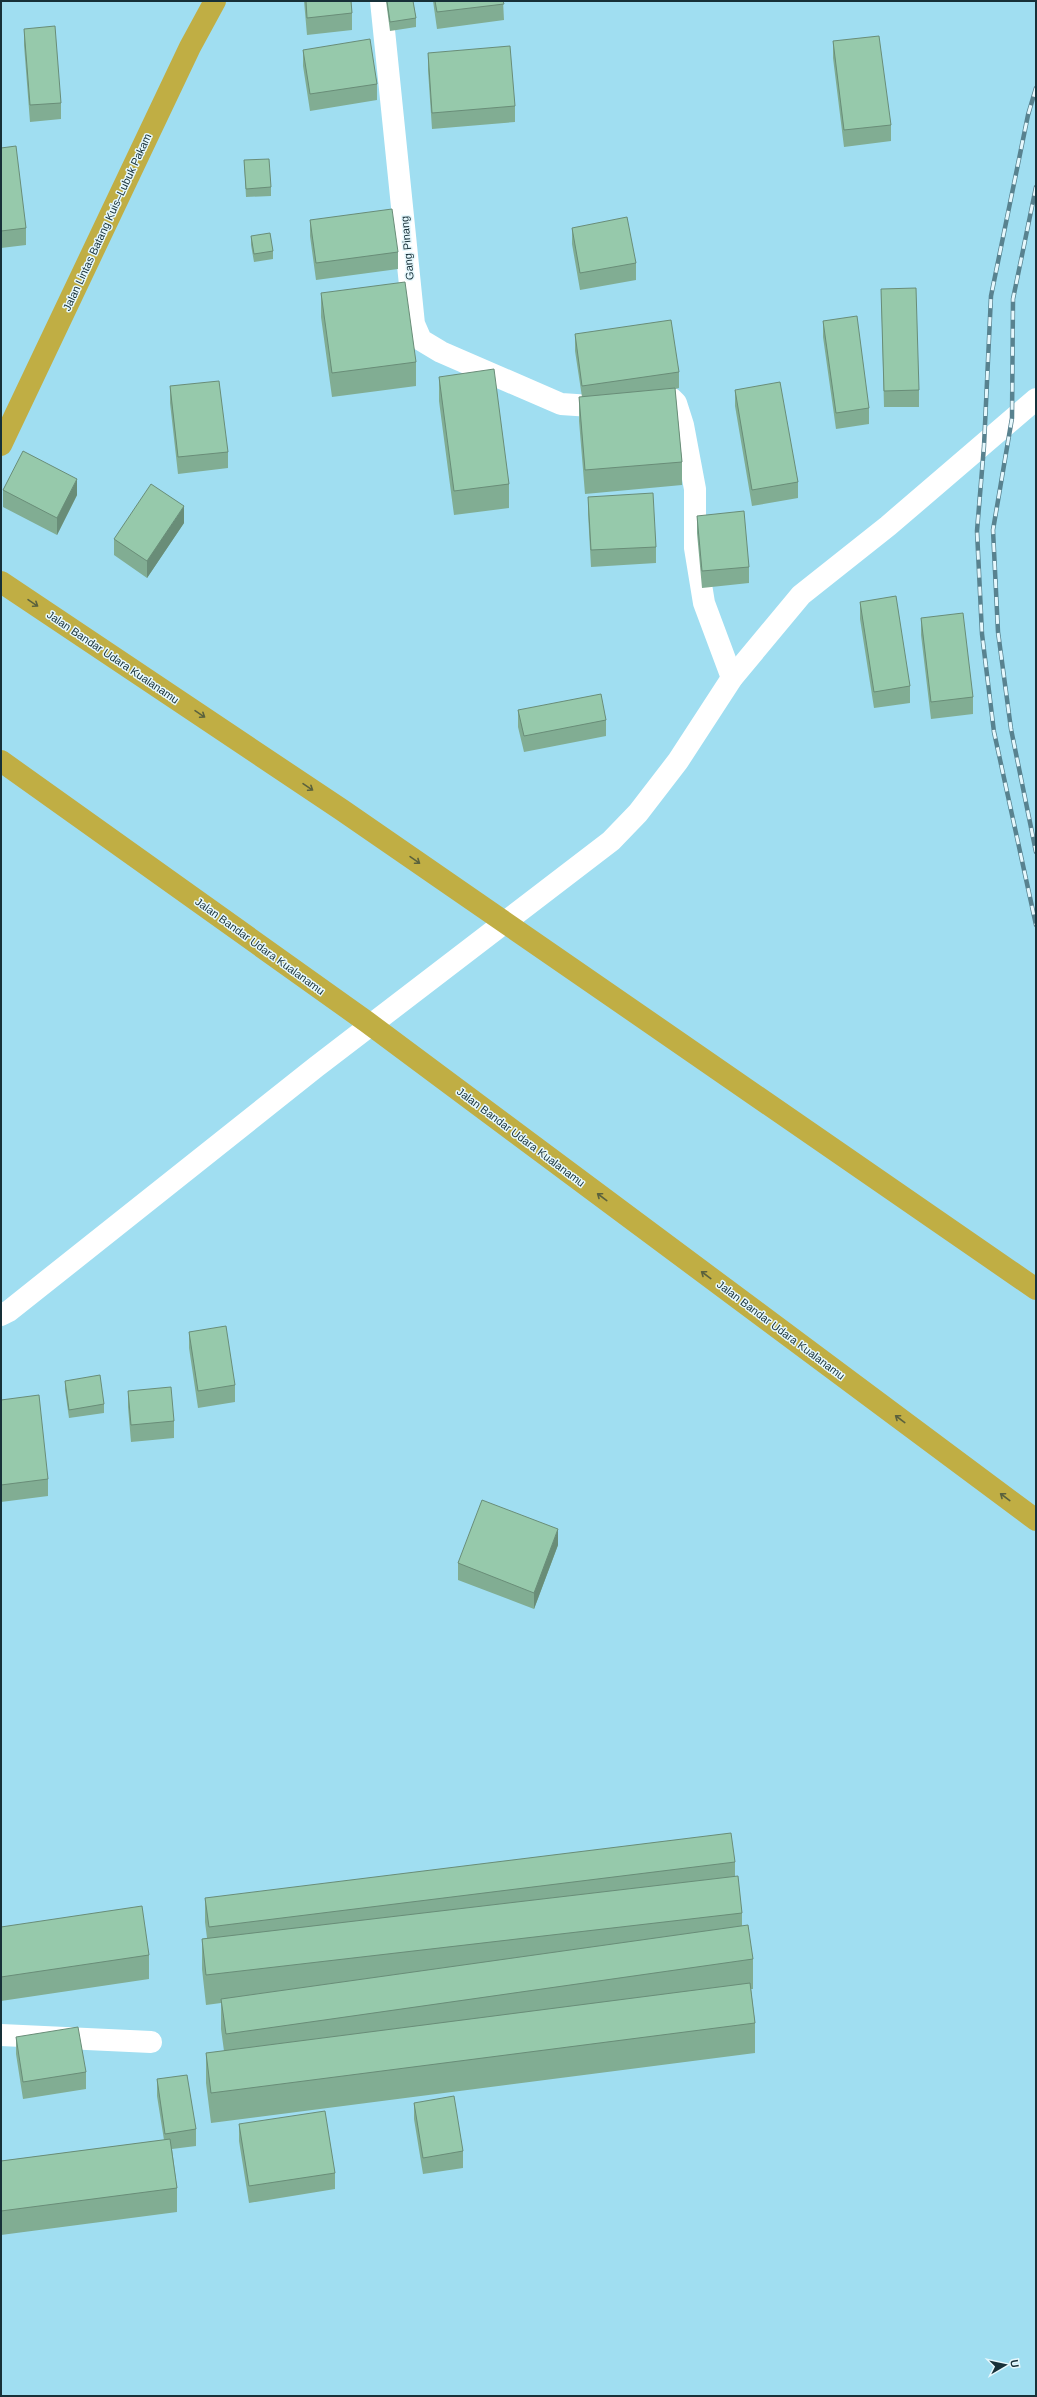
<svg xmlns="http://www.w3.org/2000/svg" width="1037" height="2397" viewBox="0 0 1037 2397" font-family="Helvetica,sans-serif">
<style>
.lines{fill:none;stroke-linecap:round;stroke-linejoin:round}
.minor{stroke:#fff;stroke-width:22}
.secondary{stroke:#fff;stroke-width:22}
.trunk{stroke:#c0ae44;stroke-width:22}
.rail-casing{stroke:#58828f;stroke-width:4.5}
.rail{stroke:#e6f8fd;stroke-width:3;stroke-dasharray:9;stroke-linecap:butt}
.wall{fill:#81ad93}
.shaded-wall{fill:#698d78}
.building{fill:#96c9ab;stroke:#698d78}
.oneway{stroke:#5b623d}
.labels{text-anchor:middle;stroke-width:3;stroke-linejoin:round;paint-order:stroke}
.street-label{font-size:11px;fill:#173038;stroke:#e6f8fd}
</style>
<rect width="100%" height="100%" fill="#a0def1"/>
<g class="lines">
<path class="minor" d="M381,1L414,324L421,340L441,352L561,404L591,406L607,404
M650,399H672L676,403L683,425L695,489V548L704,603L732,678
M1,2035L151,2042"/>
<path class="secondary" d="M1,1315L9,1311L316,1067L611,841L638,813L678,761L732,678L801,595L888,526L1036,399"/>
<path class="trunk" d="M1,445L190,47L215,1
M1,582L342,810L1036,1289
M1,761L367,1022L1036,1520"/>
<defs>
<path id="rail" d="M1036,88L1028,115L991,296L984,446L977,531L982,634L994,732L1036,925
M1036,187L1013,299L1012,418L993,530L998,632L1011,729L1036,852"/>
</defs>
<use href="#rail" class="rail-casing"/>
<use href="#rail" class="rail"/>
</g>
<path class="wall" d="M304,1H351L352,13V30L307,35Z
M386,1H413L416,18V27L390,31Z
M433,1H503L504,20L437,29Z
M24,29L61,103V119L30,122L24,45Z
M833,41L891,125V141L844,147L833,58Z
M303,50L377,84V100L310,111L303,66Z
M428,53L515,106V122L432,129L428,70Z
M1,148L26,228V245L1,248Z
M244,160L271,187V196L246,197Z
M310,220L398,252V269L316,280L310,236Z
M572,228L636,263V280L580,290L572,244Z
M251,236L273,251V259L254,262L251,245Z
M881,289L919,390V407H884Z
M321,293L416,362V386L332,397L321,317Z
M823,321L869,408V424L836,429L823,337Z
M575,334L679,372V388L675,389L682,462V485L585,494L579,421V397H582L575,351Z
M439,377L509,484V508L454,515L439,401Z
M170,386L228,452V468L178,474L170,403Z
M735,390L798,482V498L752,506L735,406Z
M3,490L77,495L57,535L3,507Z
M588,497L656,547V563L591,567L588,513Z
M697,516L749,567V583L702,588L697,533Z
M184,523L147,578L114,555V539Z
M860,602L910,686V703L874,708L860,619Z
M921,618L973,697V714L931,719L921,635Z
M518,710L606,720V736L524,752L518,727Z
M189,1332L235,1385V1402L198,1408L189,1348Z
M65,1381L104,1404V1413L69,1418L65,1390Z
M128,1391L174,1421V1438L131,1442L128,1407Z
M1,1400L48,1479V1496L1,1502Z
M558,1545L534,1609L458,1580V1563Z
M735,1862V1877L742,1913V1925L753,1959V1989H751L755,2023V2053L211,2123L206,2083V2053L224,2051L221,2029V2003L206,2005L202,1969V1939L207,1938L205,1922V1898Z
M1,1927L149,1955V1979L1,2001Z
M16,2037L86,2072V2089L23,2099L16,2054Z
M157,2079L196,2129V2146L172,2149L177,2188V2212L1,2235V2161L164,2140L157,2096Z
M414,2103L463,2151V2168L423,2174L414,2119Z
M239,2124L335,2173V2189L249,2203L239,2141Z"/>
<path class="shaded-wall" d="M77,479V495L57,535V518Z
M184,506V523L147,578V561Z
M558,1529V1545L534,1609V1593Z"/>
<path class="building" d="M306,1H351L352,13L307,18Z
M387,1H413L416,18L390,22Z
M435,1H503L504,4L437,12Z
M55,26L61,103L30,105L24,29Z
M879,36L891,125L844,130L833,41Z
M370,39L377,84L310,94L303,50Z
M510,46L515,106L432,113L428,53Z
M16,146L26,228L1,231V148Z
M269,159L271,187L246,189L244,160Z
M392,209L398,252L316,263L310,220Z
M627,217L636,263L580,273L572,228Z
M270,233L273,251L254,254L251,236Z
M405,282L416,362L332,373L321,293Z
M916,288L919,390L884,391L881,289Z
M857,316L869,408L836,413L823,321Z
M671,320L679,372L582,386L575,334Z
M494,369L509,484L454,491L439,377Z
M219,381L228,452L178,457L170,386Z
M780,382L798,482L752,490L735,390Z
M675,388L682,462L585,470L579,397Z
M23,451L77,479L57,518L3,490Z
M151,484L184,506L147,561L114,539Z
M653,493L656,547L591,550L588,497Z
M744,511L749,567L702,571L697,516Z
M896,596L910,686L874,692L860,602Z
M963,613L973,697L931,702L921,618Z
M601,694L606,720L524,736L518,710Z
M226,1326L235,1385L198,1391L189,1332Z
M100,1375L104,1404L69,1410L65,1381Z
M171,1387L174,1421L131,1425L128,1391Z
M39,1395L48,1479L1,1485V1400Z
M482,1500L558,1529L534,1593L458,1563Z
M731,1833L735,1862L209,1927L205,1898Z
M738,1876L742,1913L206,1975L202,1939Z
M142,1906L149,1955L1,1977V1927Z
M748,1925L753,1959L226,2034L221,1999Z
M750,1983L755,2023L211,2093L206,2053Z
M78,2027L86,2072L23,2082L16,2037Z
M187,2075L196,2129L165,2134L157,2079Z
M454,2096L463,2151L423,2158L414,2103Z
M325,2111L335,2173L249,2186L239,2124Z
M170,2139L177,2188L1,2211V2161Z"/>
<defs><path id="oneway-shaft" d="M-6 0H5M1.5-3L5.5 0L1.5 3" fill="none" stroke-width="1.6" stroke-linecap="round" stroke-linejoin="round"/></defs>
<g class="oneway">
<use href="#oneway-shaft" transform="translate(33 603) rotate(34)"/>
<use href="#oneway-shaft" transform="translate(200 714) rotate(34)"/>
<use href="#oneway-shaft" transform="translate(308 787) rotate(34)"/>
<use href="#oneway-shaft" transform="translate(415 860) rotate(35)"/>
<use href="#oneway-shaft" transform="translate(602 1197) rotate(-143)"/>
<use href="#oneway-shaft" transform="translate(706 1275) rotate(-143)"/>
<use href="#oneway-shaft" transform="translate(900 1419) rotate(-143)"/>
<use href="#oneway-shaft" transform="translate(1005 1497) rotate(-143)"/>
</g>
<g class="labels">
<g class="street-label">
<text transform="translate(107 222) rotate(-65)" y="4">Jalan Lintas Batang Kuis–Lubuk Pakam</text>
<text transform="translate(407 248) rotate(-95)" y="4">Gang Pinang</text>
<text transform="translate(113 657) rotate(34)" y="4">Jalan Bandar Udara Kualanamu</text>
<text transform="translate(260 946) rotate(36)" y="4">Jalan Bandar Udara Kualanamu</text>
<text transform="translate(521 1137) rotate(37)" y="4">Jalan Bandar Udara Kualanamu</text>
<text transform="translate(781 1330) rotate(37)" y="4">Jalan Bandar Udara Kualanamu</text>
</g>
</g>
<rect width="1037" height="2397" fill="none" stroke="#173038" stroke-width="4"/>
<g transform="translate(1005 2365) rotate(81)" stroke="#e6f8fd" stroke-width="3" paint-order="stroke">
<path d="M0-3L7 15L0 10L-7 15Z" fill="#173038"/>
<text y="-6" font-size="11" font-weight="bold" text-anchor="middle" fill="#173038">U</text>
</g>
</svg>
